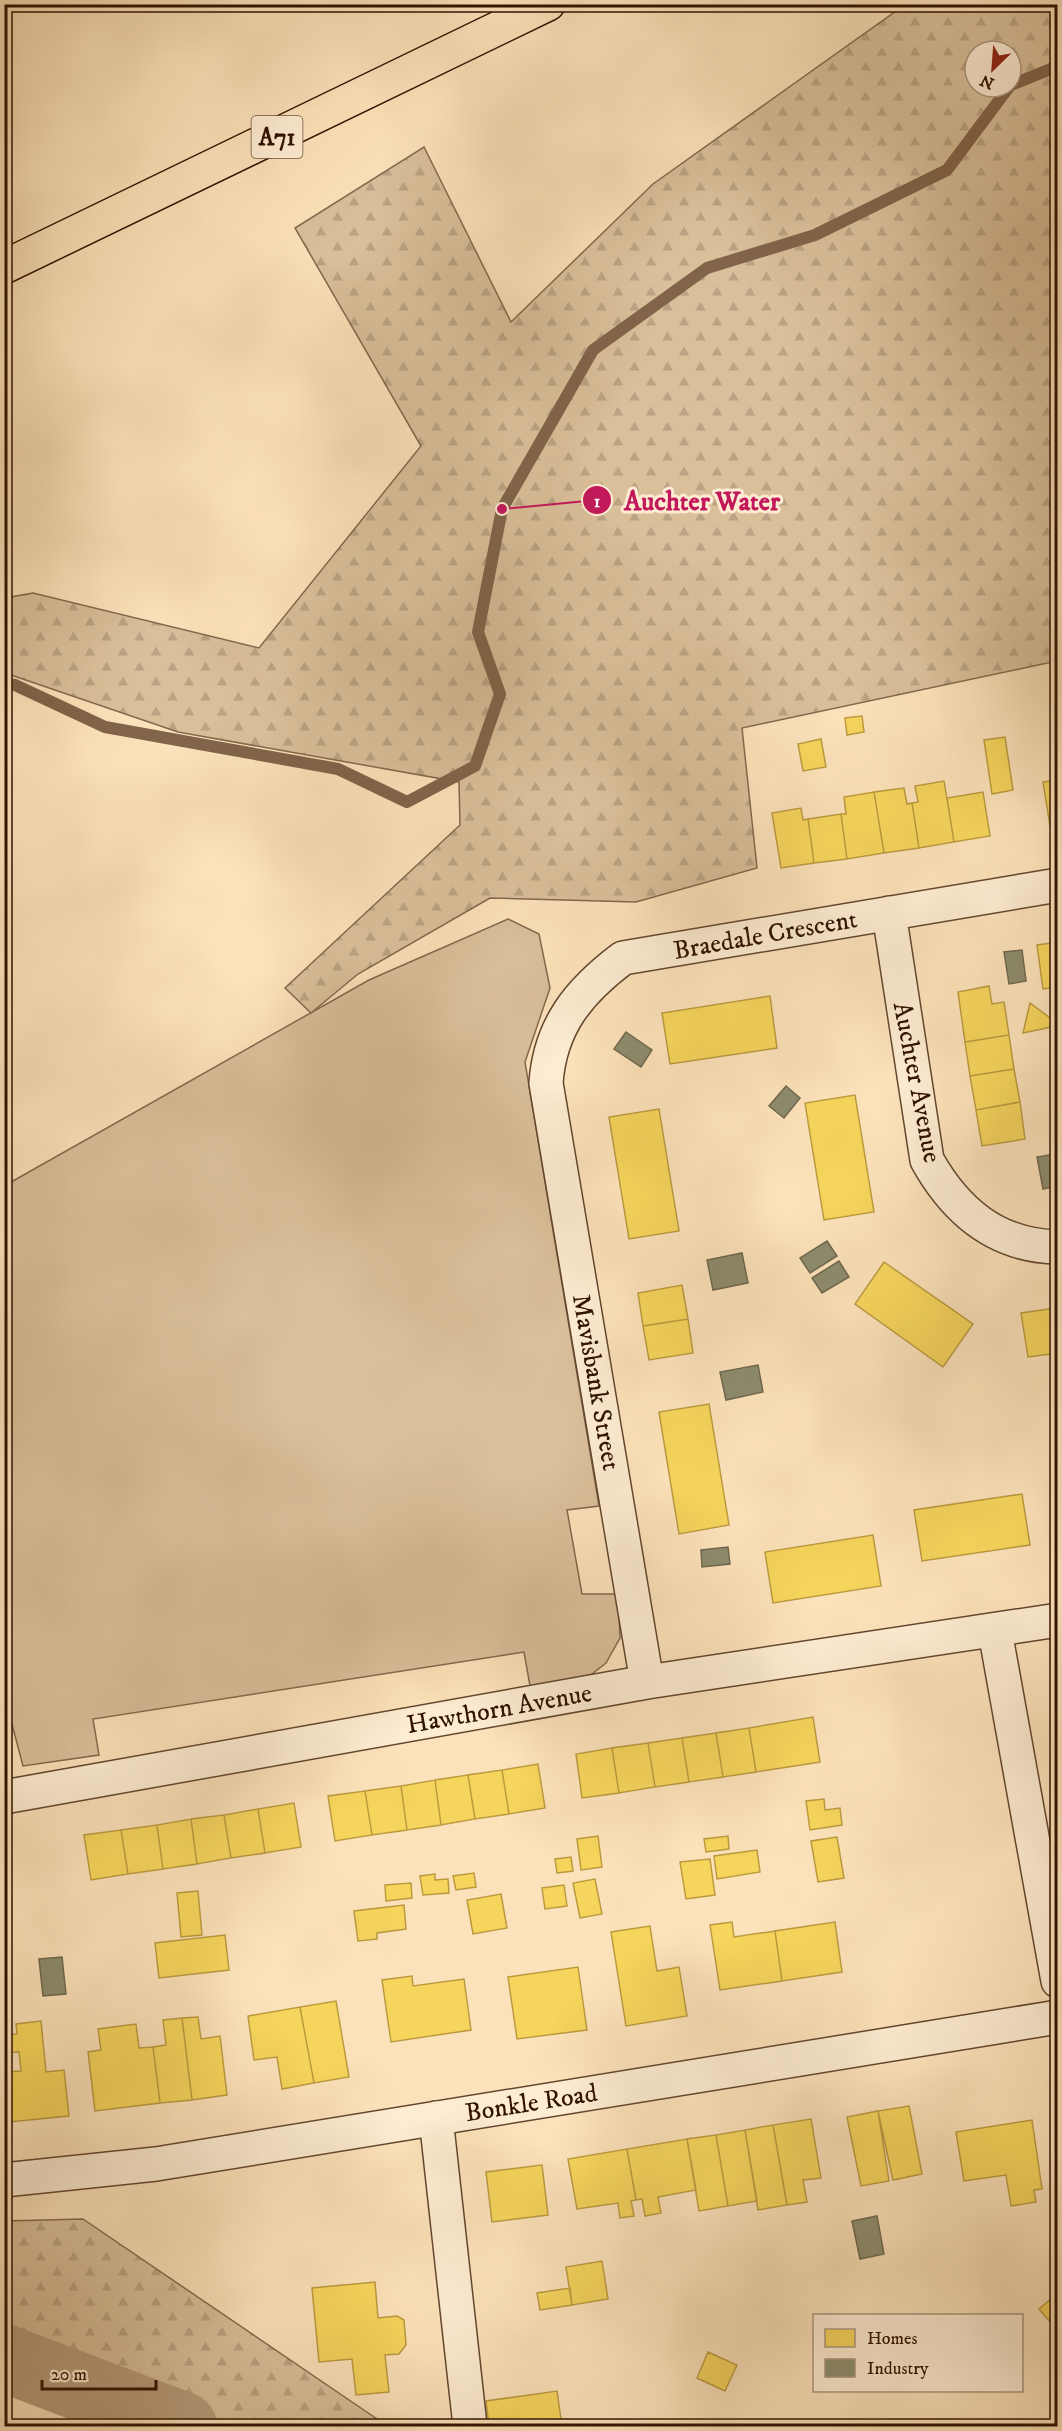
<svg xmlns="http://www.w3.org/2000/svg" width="1062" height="2431" viewBox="0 0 1062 2431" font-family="'IM FELL DW Pica',serif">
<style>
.green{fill:#d9bf9a;stroke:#84684d;stroke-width:1.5}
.forest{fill:url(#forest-firs);stroke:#84684d;stroke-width:1.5;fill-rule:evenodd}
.homes{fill:#f6d55c;stroke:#bb9a40;stroke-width:1.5}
.industry{fill:#8c8c6e;stroke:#70674d;stroke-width:1.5}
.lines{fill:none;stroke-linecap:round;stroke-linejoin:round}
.stream{stroke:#81644a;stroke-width:12}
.river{stroke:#b79b7b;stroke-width:68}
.minor-casing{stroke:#63462e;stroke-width:36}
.major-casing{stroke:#301200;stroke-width:36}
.minor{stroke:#fdecd2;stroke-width:33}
.major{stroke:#fce2ba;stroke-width:33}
.labels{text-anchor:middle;stroke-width:6;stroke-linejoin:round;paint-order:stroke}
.shield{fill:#fdecd2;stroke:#6e533f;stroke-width:1.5}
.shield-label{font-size:24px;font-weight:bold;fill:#301200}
.street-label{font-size:26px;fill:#301200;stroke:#fdecd2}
.leader{fill:none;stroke:#c2185b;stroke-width:2}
.callout-dot{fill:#c2185b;stroke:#fdecd2;stroke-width:2}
.mark-label{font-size:18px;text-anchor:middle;font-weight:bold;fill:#fff}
.callout-label{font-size:27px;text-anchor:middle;font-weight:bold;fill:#c2185b;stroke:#fdecd2;stroke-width:6;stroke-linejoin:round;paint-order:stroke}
</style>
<defs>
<pattern id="forest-firs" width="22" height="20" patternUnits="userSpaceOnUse" patternTransform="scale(1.5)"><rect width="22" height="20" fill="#d9bf9a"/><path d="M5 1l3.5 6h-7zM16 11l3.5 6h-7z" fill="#bba383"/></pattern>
</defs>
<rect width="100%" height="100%" fill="#fce2ba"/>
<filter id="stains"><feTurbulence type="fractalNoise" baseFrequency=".00333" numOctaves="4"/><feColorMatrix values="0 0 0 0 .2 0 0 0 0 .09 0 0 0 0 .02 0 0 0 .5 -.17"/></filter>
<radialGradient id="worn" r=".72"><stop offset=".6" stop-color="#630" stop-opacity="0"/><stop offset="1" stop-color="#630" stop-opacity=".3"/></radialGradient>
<path class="green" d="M508,919L539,934L550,988L525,1062L599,1506L567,1510L582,1594H618L620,1638L606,1663L588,1677L530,1686L524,1652L93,1719L99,1755L23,1766L4,1694V1186L369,980Z"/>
<path class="forest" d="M906,4L1057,5V661L742,728L757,868L636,902L490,898L358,974L311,1013L285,988L460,825L459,782L178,732L5,673V598L33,593L259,648L421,446L295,228L424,147L511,322L653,184ZM975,51H1011V87H975Z
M83,2219L380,2421L385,2426H201L187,2412L5,2342V2221Z"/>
<path class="homes" d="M862,716L864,732L847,735L845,718Z
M1005,737L1013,790L992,794L984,740Z
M821,739L826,767L803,771L798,744Z
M1058,780V825L1050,826L1043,782Z
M944,781L954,842L919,848L912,803L918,802L915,786Z
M904,788L907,804L912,803L919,848L884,853L874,792Z
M874,792L884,853L847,859L841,814H846L844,797Z
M983,792L990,836L954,842L947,798Z
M801,808L803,820L808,819L814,863L781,868L772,813Z
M841,814L847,859L814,863L808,819Z
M1058,942V987L1043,989L1037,945Z
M989,986L992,1004L1004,1002L1009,1035L965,1042L958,992Z
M770,996L777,1048L670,1064L662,1013Z
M1030,1003L1053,1020L1051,1027L1023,1033Z
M1009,1035L1014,1069L970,1076L965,1042Z
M1014,1069L1020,1102L976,1110L970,1076Z
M855,1095L874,1212L824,1220L805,1103Z
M1020,1102L1025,1139L982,1146L976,1110Z
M659,1109L679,1231L629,1239L609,1117Z
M884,1262L973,1324L943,1367L855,1304Z
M682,1285L688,1319L643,1326L638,1293Z
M1056,1308L1058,1353L1028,1357L1021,1313Z
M688,1319L693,1353L649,1360L643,1326Z
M709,1404L729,1525L679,1534L659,1412Z
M1058,1434V1455H1055L1051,1435Z
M1022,1494L1030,1545L922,1561L914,1510Z
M873,1535L881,1586L773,1603L765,1552Z
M813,1717L820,1762L756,1772L749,1728Z
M749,1728L756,1772L723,1777L716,1733Z
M716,1733L723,1777L689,1782L682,1738Z
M682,1738L689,1782L655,1787L648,1743Z
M648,1743L655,1787L619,1793L612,1748Z
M612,1748L619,1793L582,1798L576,1754Z
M538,1764L545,1808L509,1814L502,1770Z
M502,1770L509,1814L475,1819L468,1775Z
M468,1775L475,1819L441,1825L435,1780Z
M435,1780L441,1825L407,1830L401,1786Z
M401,1786L407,1830L372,1835L365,1791Z
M365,1791L372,1835L335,1841L328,1796Z
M824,1799L825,1810L840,1808L842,1825L810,1830L806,1801Z
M294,1803L301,1847L265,1853L258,1809Z
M258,1809L265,1853L231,1858L224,1815Z
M224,1815L231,1858L197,1864L191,1819Z
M191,1819L197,1864L163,1869L157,1825Z
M157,1825L163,1869L128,1874L121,1830Z
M121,1830L128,1874L91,1880L84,1835Z
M598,1836L602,1867L581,1870L577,1839Z
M728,1836L729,1849L706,1852L704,1839Z
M837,1837L844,1878L818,1882L811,1841Z
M757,1850L760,1872L717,1879L714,1856Z
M571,1857L573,1871L557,1873L555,1859Z
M710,1859L715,1895L686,1899L680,1862Z
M474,1873L476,1887L456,1890L453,1876Z
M435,1874V1880L448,1879L449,1893L423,1895L420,1876Z
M595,1879L602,1914L580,1918L573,1883Z
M411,1883L412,1898L386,1901L385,1885Z
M564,1885L567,1906L545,1909L542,1888Z
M198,1891L202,1935L181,1937L177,1893Z
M501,1894L507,1928L473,1934L467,1900Z
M404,1905L406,1929L377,1933V1939L358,1941L354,1911Z
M732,1922L734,1937L775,1931L782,1981L720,1990L710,1925Z
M835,1922L842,1972L782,1981L775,1931Z
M650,1926L657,1971L679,1967L687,2016L626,2026L611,1932Z
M225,1935L229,1970L159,1978L155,1943Z
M578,1967L587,2030L517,2039L508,1977Z
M412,1976L413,1986L464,1979L471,2030L391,2042L382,1980Z
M336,2001L349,2077L314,2083L300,2007Z
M300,2007L314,2083L282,2089L277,2057L254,2060L248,2016Z
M198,2017L201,2039L220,2036L227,2095L192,2100L182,2018Z
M182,2018L192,2100L160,2103L153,2047L166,2045L163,2020Z
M41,2021L46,2072L64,2070L69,2116L9,2122L4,2072L21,2071L19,2052L4,2053V2035L17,2034L16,2024Z
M136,2024L139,2048L153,2047L160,2103L95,2111L88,2052L101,2050L98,2029Z
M909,2106L922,2174L893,2180L878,2111Z
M878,2111L889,2181L861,2186L847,2117Z
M811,2119L821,2178L803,2180L807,2202L787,2205L773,2125Z
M1032,2120L1042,2189L1034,2190L1036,2202L1011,2206L1006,2175L964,2181L956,2132Z
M773,2125L787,2205L758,2210L745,2130Z
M745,2130L757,2201L728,2206L716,2135Z
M716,2135L728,2206L699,2211L687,2139Z
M687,2139L696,2190L658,2197L661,2213L645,2216L642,2199L636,2200L627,2149Z
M627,2149L636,2200L631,2201L634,2216L620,2218L618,2203L577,2209L568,2159Z
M542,2165L548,2215L492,2222L486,2172Z
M602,2261L608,2299L572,2305L566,2267Z
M375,2282L378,2318L397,2316L404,2320L406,2345L399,2354L385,2355L389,2392L356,2395L352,2359L319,2362L312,2288Z
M570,2288L572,2305L540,2310L537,2293Z
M1052,2298L1058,2304V2331L1039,2309Z
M708,2352L737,2365L725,2391L697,2378Z
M557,2391L562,2426H489L486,2401Z"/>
<path class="industry" d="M1022,950L1026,981L1009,984L1004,952Z
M626,1032L652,1050L641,1067L614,1049Z
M786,1086L800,1098L784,1118L769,1106Z
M1055,1154L1058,1186L1043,1189L1037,1157Z
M827,1241L837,1256L810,1273L800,1258Z
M742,1253L748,1283L713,1290L707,1260Z
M839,1261L849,1277L822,1293L812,1278Z
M758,1365L763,1392L726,1400L720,1372Z
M728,1547L730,1564L702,1567L701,1550Z
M62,1957L66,1994L43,1996L39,1959Z
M877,2216L884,2254L860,2259L852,2221Z"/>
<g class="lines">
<path class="stream" d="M1011,85L1058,66
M4,683L15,685L105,727L338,769L407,802L475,766L500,694L478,632L502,509L593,350L707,268L815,235L947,170L1009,87"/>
<path class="river" d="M4,2358L183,2426"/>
<defs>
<path id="minor" d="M889,913L927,1160C956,1212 997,1246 1058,1247
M995,1631L1058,1981
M647,1682L546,1083C550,1026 579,991 623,958L1058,885
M4,1797L647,1682L1058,1620
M436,2118L470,2426
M4,2180L156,2164L1058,2017"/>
<path id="major" d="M4,267L548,4"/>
</defs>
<use href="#minor" class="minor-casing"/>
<use href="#major" class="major-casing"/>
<use href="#minor" class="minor"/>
<use href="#major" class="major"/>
</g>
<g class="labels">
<rect class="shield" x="251.5" y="116" width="51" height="42" rx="4.5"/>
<g class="shield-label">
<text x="277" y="145">A71</text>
</g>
<g class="street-label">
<text transform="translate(765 934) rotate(-10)" y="9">Braedale Crescent</text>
<text transform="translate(918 1082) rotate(79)" y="9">Auchter Avenue</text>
<text transform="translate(597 1382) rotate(80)" y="9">Mavisbank Street</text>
<text transform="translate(499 1708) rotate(-10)" y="9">Hawthorn Avenue</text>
<text transform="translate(531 2102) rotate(-9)" y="9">Bonkle Road</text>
</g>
</g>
<path class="leader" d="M502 509L597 500"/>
<g class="callout-dot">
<circle cx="502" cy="509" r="6"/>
<circle cx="597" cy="500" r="15"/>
</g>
<g class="mark-label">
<text x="597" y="507">1</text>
</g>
<g class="callout-label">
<text x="702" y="510">Auchter Water</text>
</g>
<rect width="1062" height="2431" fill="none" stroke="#fce2ba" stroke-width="24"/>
<rect x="6" y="6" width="1050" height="2419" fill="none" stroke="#301200" stroke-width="3"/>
<rect x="12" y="12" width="1038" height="2407" fill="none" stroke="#301200" stroke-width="1.5"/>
<rect x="813" y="2314" width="210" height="78" fill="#fdecd2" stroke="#ab957e" stroke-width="1.5"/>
<rect x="825" y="2329" width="30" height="18" fill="#f6d55c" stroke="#ab957e" stroke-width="1.5"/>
<text x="867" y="2344" font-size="18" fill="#301200">Homes</text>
<rect x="825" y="2359" width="30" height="18" fill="#8c8c6e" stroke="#ab957e" stroke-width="1.5"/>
<text x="867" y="2374" font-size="18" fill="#301200">Industry</text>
<g transform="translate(993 69) rotate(205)"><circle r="28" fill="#fdecd2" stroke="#ab957e" stroke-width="1.5"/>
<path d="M0-4.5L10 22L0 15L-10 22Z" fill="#8f2418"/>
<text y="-9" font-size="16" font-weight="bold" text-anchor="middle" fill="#301200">N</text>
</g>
<path d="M42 2380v9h114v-9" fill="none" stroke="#301200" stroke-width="3"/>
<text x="51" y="2380" font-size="18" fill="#301200" stroke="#fdecd2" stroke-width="4.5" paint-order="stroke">20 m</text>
<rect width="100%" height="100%" filter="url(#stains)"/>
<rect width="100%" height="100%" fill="url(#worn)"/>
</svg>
